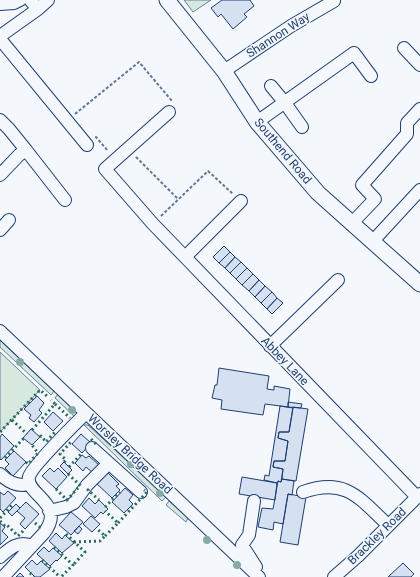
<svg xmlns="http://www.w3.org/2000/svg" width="420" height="577" viewBox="0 0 420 577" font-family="Roboto,sans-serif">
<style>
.green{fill:#d7e8df;stroke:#687fa3}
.building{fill:#d5e0f0;stroke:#1d3f73}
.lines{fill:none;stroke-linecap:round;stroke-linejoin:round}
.minor-casing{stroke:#1d3f73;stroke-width:14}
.major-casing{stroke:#1d3f73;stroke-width:17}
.path{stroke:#5e769c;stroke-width:2;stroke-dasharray:3 2;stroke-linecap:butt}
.minor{stroke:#f4f7fb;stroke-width:12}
.major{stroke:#f4f7fb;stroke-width:15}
.hedge{stroke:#2c6c60;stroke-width:3;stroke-dasharray:2 3;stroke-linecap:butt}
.tree{fill:#86aba6}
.labels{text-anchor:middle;stroke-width:3;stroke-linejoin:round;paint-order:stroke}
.street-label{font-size:12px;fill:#1d3f73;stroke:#f4f7fb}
</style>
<rect width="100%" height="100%" fill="#f4f7fb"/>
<path class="green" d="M184,0H211L193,12Z
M0,340L54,391L51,395L0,347Z
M0,352L40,390L0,432Z
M58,394L79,414L76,418L55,398Z
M84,425H88L166,497L162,501Z
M169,501L188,518L186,522L166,505Z"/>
<path class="building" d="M222,0H250L254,6L244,14L247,17L233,29L221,14L218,17L211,8Z
M224,246L230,252L219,263L213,257Z
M230,252L235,257L225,268L219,263Z
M235,257L241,262L230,273L225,268Z
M241,262L247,268L236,279L230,273Z
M247,268L253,274L242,285L236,279Z
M253,274L259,280L249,291L242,285Z
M259,280L265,286L255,297L249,291Z
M265,286L272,292L261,303L255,297Z
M272,292L277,298L267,309L261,303Z
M277,298L283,303L272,314L267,309Z
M219,368L269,376L267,389L274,390V386L290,389L288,407L265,404L263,415L221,409L222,400L212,398L215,385H217Z
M37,396L44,403L39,410L42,413L34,422L29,418L31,415L24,409Z
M288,402L302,404L301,408L288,407Z
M280,406L293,408L289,432H279L278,438L288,441L285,461H274L273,467L283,469L281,482L278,481L277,483L264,480L265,475L269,476Z
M293,407L308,409L296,481L282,479L283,469L273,467L274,461H285L288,441L278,438L279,432H289Z
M53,412L63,421L53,431L44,422Z
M31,429L40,437L32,445L23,438Z
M2,434L14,446L1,460L0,459V437Z
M81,434L91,443L82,453L72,444Z
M14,451L26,462L13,476L5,468L9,464L5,460Z
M82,455L86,458L89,456L100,466L93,473L86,467L83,471L75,463Z
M64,462L72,470L68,474L60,466Z
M50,468L54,472L58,468L67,477L56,489L42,476Z
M108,473L119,484L116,486L120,490L112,498L97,484Z
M242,477L277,483L275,500L239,494Z
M282,479L294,481L292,495L288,494L283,524L274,522L273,530L258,527L262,508L273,509L278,481L281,482Z
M125,488L133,495L129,500L133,504L124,513L112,502Z
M8,491L16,498L3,512L0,509V492L4,495Z
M288,494L306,497L298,545L280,542Z
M89,498L95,504L99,500L108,509L103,514L101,512L95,518L82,506Z
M26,502L39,514L25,529L20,524L25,518L17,511Z
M16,504L20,508L12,516L8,512Z
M71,512L83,522L71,535L59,525Z
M91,516L100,524L92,532L83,524Z
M0,523L5,527L2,531L8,537L0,545Z
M79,526L82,529L78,534L74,531Z
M56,533L62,539L65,535L74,543L62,553L49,541Z
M44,547L49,552L53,548L62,556L57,561L56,560L50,566L37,554Z
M32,560L37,565L41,561L50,569L40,577H35L25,567Z
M403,563L414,574L411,577H388Z
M20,573L24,577H16Z"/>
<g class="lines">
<defs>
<path id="minor" d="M30,0L38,9
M0,4L14,3L20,0
M0,36L38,9L48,0
M0,39L87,145
M404,48L420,65
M224,71L291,26L334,1
M271,86L285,103L302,127
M169,112L105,169L153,224L185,257L417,497
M0,120L9,129L26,150L19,155L0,175
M257,122L354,53L371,76
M26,150L65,200
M351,224L375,199L362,185L407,134V123L420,109
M0,230L9,220
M372,242L420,190
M185,257L241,201
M0,331L259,577
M270,346L338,280
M92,448L141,492
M0,474C8,482 18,487 29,484
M303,492C346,477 359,498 388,525
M254,501L249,535L242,545L256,567
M49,511L66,507L74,503L87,485L108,464
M0,557C10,548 19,540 32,546
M3,577L44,533C67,503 25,495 29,477C31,467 76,423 86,413
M334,577L358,556L420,494"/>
<path id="major" d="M167,0L224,71L257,122L318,193L420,284"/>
</defs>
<use href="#minor" class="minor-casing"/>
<use href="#major" class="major-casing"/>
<path class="path" d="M75,114L139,62L172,101
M96,138V137L108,151
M136,157L178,199
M161,216L208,171L233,194"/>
<use href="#minor" class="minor"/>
<use href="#major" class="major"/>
<path class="hedge" d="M55,404L70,418
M12,420L27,434
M32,430L55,404L51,400
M0,432L40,390L47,396
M40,437L41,436L46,442L55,432L53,431
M91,439L98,446
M5,458L24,438
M26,462L28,464L38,453L32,445
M64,462L66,460L60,454L71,442L72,444
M69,467L82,453
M68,474L81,486
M56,489L67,500L78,488
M89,489L88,490L99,500
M105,507L120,492
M0,518L13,504
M0,521L5,526L7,525L18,536L25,529
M35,523L40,527H43
M118,523L147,492L144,490
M66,534L85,552L73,565
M105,536L118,523L105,511
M74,542L100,541L105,536L96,528
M54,547L73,565L61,577
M42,560L60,577
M30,573L34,577"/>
</g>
<g class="tree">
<circle cx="20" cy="362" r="4"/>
<circle cx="72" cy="410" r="4"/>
<circle cx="131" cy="464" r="4"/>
<circle cx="160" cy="493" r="4"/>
<circle cx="207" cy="540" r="4"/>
<circle cx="237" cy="565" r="4"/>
</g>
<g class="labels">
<g class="street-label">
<text transform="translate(278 35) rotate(-33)" y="4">Shannon Way</text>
<text transform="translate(283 151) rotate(50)" y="4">Southend Road</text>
<text transform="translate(285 361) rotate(46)" y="4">Abbey Lane</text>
<text transform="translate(130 454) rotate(43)" y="4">Worsley Bridge Road</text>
<text transform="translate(377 536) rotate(-44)" y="4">Brackley Road</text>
</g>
</g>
</svg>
